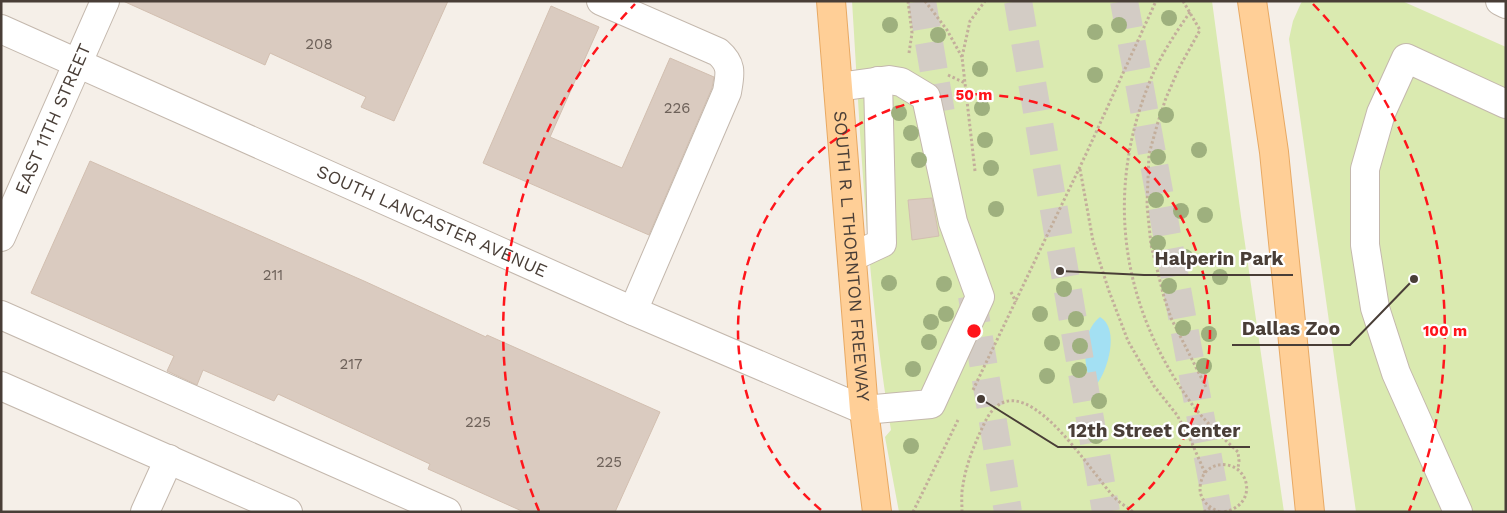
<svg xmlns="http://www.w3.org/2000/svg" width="1507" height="513" viewBox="0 0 1507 513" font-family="'Work Sans',sans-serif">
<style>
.green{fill:#daeab0}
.water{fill:#a3e0f3}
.building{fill:#dacbc0;stroke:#d2bfb0}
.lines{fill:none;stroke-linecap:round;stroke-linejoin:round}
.highway-tunnel{stroke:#d3ccc5;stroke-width:28;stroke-dasharray:28 14;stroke-linecap:butt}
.minor-casing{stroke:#c4b8ad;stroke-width:30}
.major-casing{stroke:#e8a963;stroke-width:30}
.path{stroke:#c3ae9b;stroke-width:3;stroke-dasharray:2.5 2.5;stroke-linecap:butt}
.minor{stroke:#fff;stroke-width:28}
.major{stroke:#ffcf97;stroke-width:28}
.tree{fill:#9eb07e}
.ring{fill:none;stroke:#ff151b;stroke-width:2.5;stroke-dasharray:9 6}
.labels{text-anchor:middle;stroke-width:4.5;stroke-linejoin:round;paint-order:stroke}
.number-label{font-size:15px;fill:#6d6159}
.street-label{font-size:18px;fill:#493e37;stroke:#fff}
.centre{fill:#ff151b;stroke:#fff;stroke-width:2.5}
.ring-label{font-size:15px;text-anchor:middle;font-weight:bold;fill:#ff151b;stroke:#fff;stroke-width:4.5;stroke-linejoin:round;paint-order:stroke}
.leader{fill:none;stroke:#493e37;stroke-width:2}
.callout-dot{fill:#493e37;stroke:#fff;stroke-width:2}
.callout-label{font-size:19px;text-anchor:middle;font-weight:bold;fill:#493e37;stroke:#fff;stroke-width:4.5;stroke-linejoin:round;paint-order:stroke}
</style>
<rect width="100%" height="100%" fill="#f5efe8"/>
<path class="green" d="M852,1H1212L1241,216L1284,512H899L885,437L891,430C867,288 861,144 852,1Z
M1303,1H1402L1506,47V512H1356L1289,39L1293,21L1301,3Z"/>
<path class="water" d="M1100,317C1120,328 1108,371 1096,385L1091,384C1083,363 1081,332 1100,317Z"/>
<path class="building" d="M123,1H448L394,121L361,107L366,97L270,53L265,65Z
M551,6L599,27L550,137L622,168L670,58L714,77L712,88L649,235L483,163Z
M90,161L364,281L486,337L487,335L660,412L615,512H524L428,469L430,464L278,394L274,401L203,370L197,385L167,371L174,356L31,293Z
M932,198L939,236L912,240L908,200Z"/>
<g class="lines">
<path class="highway-tunnel" d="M922,1L943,125
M1018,1L1106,512
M1124,1L1218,512
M972,296L1008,512"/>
<defs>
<g id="minor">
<path d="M601,1L718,52C733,65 730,74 727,92L633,311"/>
<path d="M1500,1L1506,4"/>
<path id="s1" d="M1,29L633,311L864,410L931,404L980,297L953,222L926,97L901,82L889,80L838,87"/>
<path id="s2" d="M1,237L105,1"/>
<path d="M852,257L882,243L878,81"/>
<path d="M1,315L447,512"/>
<path d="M1,386L288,512"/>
<path d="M145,512L169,459"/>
<path d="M1458,512L1396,373L1375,308L1365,245V169L1381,113L1406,58L1506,104"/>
</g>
<g id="major">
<path id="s3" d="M831,1L864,410L877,512"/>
<path d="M1252,1L1274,152L1310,512"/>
</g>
</defs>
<use href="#minor" class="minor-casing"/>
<use href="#major" class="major-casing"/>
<path class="path" d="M908,1L912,33L909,53
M925,1L947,30L962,57
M1183,1L1200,30L1179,68L1166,98L1158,122L1149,154L1147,205L1151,245L1164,297L1171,318L1207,389
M1190,12C1175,34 1160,56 1150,81C1105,191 1120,303 1189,400C1202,419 1221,436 1238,452L1239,461L1238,469
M948,75L965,83
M1080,169L1093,241L1109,291L1128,341L1154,386L1177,415L1191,441L1205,473
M975,171L962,57L970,21L985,1
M1011,292L1016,302
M973,390L1087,152L1156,1
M913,512L958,420
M962,512C962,503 961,494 963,485C966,464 975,443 984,424C1018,350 1091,474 1115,498C1120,503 1127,507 1133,512
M1204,512L1210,508
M1220,512C1204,506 1195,494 1203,476C1205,471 1212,466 1218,465C1250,460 1260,506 1223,512"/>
<use href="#minor" class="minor"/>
<use href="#major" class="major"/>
</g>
<g class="tree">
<circle cx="1169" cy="18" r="8"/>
<circle cx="890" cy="25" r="8"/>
<circle cx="1119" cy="25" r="8"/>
<circle cx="1095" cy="32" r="8"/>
<circle cx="938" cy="35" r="8"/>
<circle cx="980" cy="69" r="8"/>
<circle cx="1095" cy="75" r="8"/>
<circle cx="982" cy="108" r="8"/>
<circle cx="899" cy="113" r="8"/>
<circle cx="1166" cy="115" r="8"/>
<circle cx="911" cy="133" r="8"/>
<circle cx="985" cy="140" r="8"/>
<circle cx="1199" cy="150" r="8"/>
<circle cx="1158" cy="157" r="8"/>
<circle cx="919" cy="160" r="8"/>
<circle cx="991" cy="168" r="8"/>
<circle cx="1156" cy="200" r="8"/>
<circle cx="996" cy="209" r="8"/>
<circle cx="1181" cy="211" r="8"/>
<circle cx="1205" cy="215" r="8"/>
<circle cx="1158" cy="243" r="8"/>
<circle cx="1185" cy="257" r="8"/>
<circle cx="1220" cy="277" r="8"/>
<circle cx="889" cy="283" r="8"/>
<circle cx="944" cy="284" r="8"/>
<circle cx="1169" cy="286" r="8"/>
<circle cx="1064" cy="289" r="8"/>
<circle cx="946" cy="314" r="8"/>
<circle cx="1040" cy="314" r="8"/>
<circle cx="1076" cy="319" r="8"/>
<circle cx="931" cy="322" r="8"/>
<circle cx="1183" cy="328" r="8"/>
<circle cx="1209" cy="334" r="8"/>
<circle cx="929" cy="342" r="8"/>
<circle cx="1052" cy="343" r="8"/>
<circle cx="1080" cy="346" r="8"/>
<circle cx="1204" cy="366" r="8"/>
<circle cx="913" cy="369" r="8"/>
<circle cx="1079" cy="370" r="8"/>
<circle cx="1047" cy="376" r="8"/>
<circle cx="1099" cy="401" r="8"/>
<circle cx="1096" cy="436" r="8"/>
<circle cx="911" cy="446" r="8"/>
</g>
<g class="ring">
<path d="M821 510A236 236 0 1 1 1127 510"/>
<path d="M539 511A471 471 0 0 1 635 4M1313 4A471 471 0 0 1 1409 511"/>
</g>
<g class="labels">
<g class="number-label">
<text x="319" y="49">208</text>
<text x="677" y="113">226</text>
<text x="273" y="280">211</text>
<text x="351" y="369">217</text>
<text x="478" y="427">225</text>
<text x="609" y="467">225</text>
</g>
<g class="street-label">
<text dy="6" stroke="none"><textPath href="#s2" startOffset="129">EAST 11TH STREET</textPath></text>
<text dy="6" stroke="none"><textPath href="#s1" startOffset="472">SOUTH LANCASTER AVENUE</textPath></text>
<text dy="6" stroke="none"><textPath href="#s3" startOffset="256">SOUTH R L THORNTON FREEWAY</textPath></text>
</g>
</g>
<circle cx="974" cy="331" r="8" class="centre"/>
<g class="ring-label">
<text x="974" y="100">50 m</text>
<text x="1445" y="336">100 m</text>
</g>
<path class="leader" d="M1060 271L1144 275H1293M1414 279L1350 345H1232M981 399L1058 447H1250"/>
<g class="callout-dot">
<circle cx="1060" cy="271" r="5"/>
<circle cx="1414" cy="279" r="5"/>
<circle cx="981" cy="399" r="5"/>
</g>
<g class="callout-label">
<text x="1219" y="265">Halperin Park</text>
<text x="1291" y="335">Dallas Zoo</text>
<text x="1154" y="437">12th Street Center</text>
</g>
<rect width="1507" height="513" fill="none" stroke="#493e37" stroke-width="5"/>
</svg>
